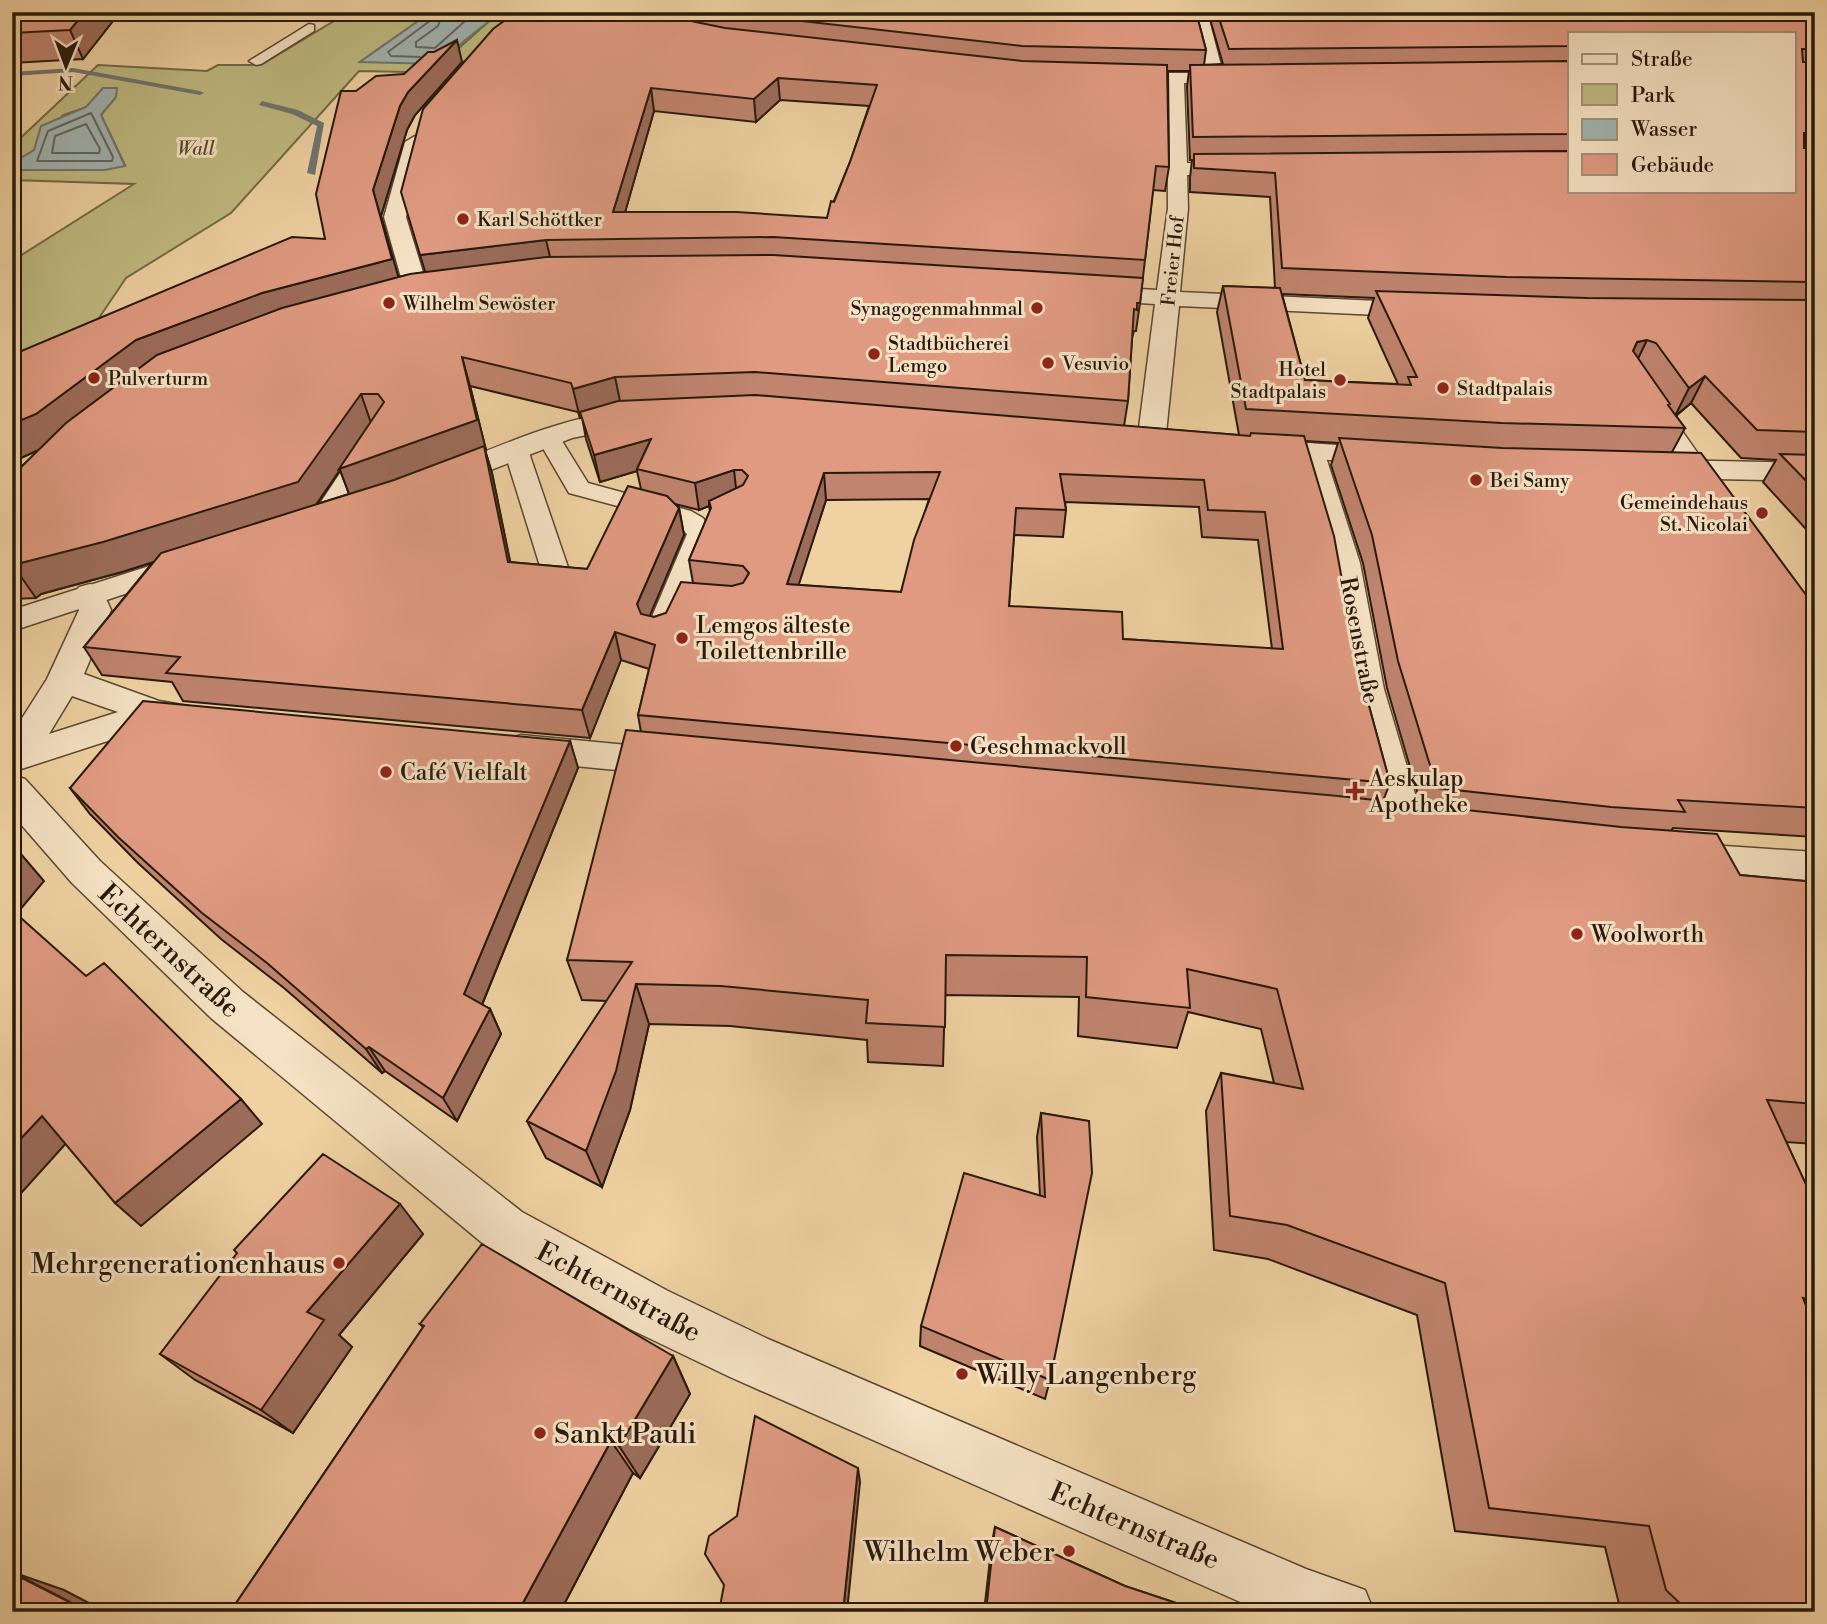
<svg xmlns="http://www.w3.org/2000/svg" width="1827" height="1624" viewBox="0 0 1827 1624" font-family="'Libre Bodoni',serif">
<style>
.green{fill:#bfba81;stroke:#746a46;stroke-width:2;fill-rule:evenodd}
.water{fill:#a0b4b2;stroke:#707670;stroke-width:2}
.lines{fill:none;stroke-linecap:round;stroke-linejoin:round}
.shore{stroke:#64665f;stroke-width:2}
.stream{fill:#707670;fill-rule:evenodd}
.service-casing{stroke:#5a4732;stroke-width:3}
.pedestrian-casing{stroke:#5a4732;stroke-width:3}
.minor-casing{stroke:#5a4732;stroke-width:3}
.service{fill:#f5e1c3;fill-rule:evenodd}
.pedestrian{fill:#f5e1c3;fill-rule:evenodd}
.minor{fill:#f5e1c3;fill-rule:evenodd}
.wall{fill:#c0846f;stroke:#28190c;stroke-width:2;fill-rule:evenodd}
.shaded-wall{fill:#9c6c5a;stroke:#28190c;stroke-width:2}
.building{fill:#df9a81;stroke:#28190c;stroke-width:2;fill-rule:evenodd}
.poi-dot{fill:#8f2418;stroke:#f5e1c3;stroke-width:2.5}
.labels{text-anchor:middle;stroke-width:6;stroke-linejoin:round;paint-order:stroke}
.far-park-label{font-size:19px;font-style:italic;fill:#55492f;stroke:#f5e1c3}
.far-poi-label{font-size:19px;fill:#28190c;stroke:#f5e1c3;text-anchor:start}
.far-street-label{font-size:19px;fill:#28190c;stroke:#f5e1c3}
.poi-label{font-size:23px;fill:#28190c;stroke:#f5e1c3;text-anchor:start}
.street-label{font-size:23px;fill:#28190c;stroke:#f5e1c3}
.near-street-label{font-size:28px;fill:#28190c;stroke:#f5e1c3}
.near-poi-label{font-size:28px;fill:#28190c;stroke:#f5e1c3;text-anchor:end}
</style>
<rect width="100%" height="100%" fill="#efd1a2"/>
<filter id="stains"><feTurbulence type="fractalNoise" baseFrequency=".00286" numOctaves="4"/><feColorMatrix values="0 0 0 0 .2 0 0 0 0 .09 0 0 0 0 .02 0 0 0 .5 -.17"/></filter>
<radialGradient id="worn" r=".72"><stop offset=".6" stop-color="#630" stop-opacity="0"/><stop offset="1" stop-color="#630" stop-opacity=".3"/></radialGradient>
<path class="green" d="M349,12H431L361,61L441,64L496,15L442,12H521L456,73L359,71L231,213L126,278L62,373L12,388V261L134,184L12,180V146L98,65L207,71L218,65H261ZM103,89L115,97L101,115L125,165L14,163L34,150L63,115L87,107Z"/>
<path class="water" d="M431,12L497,15L464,41L441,64L360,62Z
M103,88H117L116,97L101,115L125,166L105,170H21L14,162L34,150L41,126L86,107Z"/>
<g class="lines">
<path class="shore" d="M443,12L438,26L416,42V47L435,48L475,12
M420,57L391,56L388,52L431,20L434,12
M91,113L113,157L112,161H37L48,131Z
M86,124L100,149L99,153H52L55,136Z"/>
<path class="stream" d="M73,68L200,91L204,93L200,95L73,72L12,76V72Z
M262,101L298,110L324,123L315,175L307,173L317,126L292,114L259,105Z"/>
<defs>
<path id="service" d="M309,24L314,25V31L261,64L256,65L249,61Z
M1653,399L1661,401L1706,465L1709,470L1706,475L1697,477L1688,475L1641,406L1645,401Z
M549,431L557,433L588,483L691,511L703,518L713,534L669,640L659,642L649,640L645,633L687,534L673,521L569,493L537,438L541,433Z
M369,441L378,443L381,448L335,520L331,526L322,528L313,526L309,520L360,443Z
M516,443L525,445L528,450L572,579L568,585L558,587L548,585L544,579L504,450L507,445Z"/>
<path id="pedestrian" d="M1310,443L1320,445L1324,451L1360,563L1384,689L1426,831L1420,841L1406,846L1392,841L1386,831L1350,689L1328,563L1296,451L1300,445Z
M90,584L101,587L111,610L84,674L159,701L188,706L193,715L188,724L175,727L157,725L12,772V734L47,679L79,610L74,594L79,587ZM72,696L118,712L49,734Z
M521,735L670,749L683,753L689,762L683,771L670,775L521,761L508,757L503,748L508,739Z
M1681,843L1815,852V884L1681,873L1667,869L1661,858L1667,847Z"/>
<path id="minor" d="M1191,12H1207L1223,73H1242L1251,78L1242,83H1184L1187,163L1244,164L1251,166L1254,170L1251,174L1244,176L1187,175L1188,208L1180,292L1422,303L1430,305L1434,310L1430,315L1422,317L1179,306L1165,443L1161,449L1151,451L1141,449L1137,443L1155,304L1090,300L1082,298L1078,293L1082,288L1090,286L1157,290L1168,208L1167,83H1116L1107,78L1116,73H1206Z
M415,136L425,142L406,217L429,292L425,297H409L405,292L384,217L405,142Z
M635,409L645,411L649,417L645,423L572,438L450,486L440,489L430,486L426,480L430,474C497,447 563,416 635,409Z
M1257,440L1386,448L1396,450L1400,456L1396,462L1386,464L1247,454L1243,448L1247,442Z
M1663,460L1815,463V481L1663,478L1653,475L1649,469L1653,463Z
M190,553L201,555L206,562L201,569L12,631V610Z
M12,775L25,779L100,861L243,992L522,1212L668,1291L768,1339L1306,1569L1365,1590L1374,1612H1263L730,1377L630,1329L486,1246L211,1018L72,883L12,814Z"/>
</defs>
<use href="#service" class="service-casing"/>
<use href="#pedestrian" class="pedestrian-casing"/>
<use href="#minor" class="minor-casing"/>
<use href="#service" class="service"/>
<use href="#pedestrian" class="pedestrian"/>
<use href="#minor" class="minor"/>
</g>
<path class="wall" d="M12,12H120L83,59L12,63Z
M516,12H1196L1206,50L1204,65L1223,64L1208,12H1815V539L1763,482L1776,460L1741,458L1691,403L1676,416L1685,428L1672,452L1815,607V837L1673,828L1671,831L1740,875L1815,882V1144L1786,1142L1815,1204V1612H1624L1620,1608L1605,1547L1455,1531L1417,1315L1268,1259L1214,1250L1206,1111L1221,1073L1274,1083L1261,1029L1188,1012L1177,1048L1078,1036L1079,997L945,995L943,1066L868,1062L867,1040L730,1026L649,1024L630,1110L602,1187L546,1158L527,1121L607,1001L582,1000L567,960L641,732L638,715L649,669L621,660L590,738L183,701L172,682L102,675L84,647L153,562L122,572L41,594L36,598L12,599V476L39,450L12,462V355L325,239L356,91L404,74L462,62L415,115L407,130L381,216L398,277L425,272ZM1570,33L1794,191H1570ZM1168,71H1189L1187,87L1190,160H1192L1190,178V192L1270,197L1275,288L1223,286L1217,312L1239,435L1124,426L1128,401L1132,338L1134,331H1136L1140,303L1153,190L1165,191L1169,167ZM780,100L869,106L850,162L827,218L625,212L654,111L756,122ZM1282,294L1374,298L1368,318L1398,384L1305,380ZM470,386L578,412L580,418L582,417L586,439L600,482L637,471L641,489L587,569L510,562L492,473L485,450H486ZM1305,441L1338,443L1331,465L1363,563L1387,688L1421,805L1383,801L1390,783L1357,662ZM340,470L349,494L317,504ZM929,499L901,592L798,585L826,500ZM1065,502L1199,507L1202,537L1258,540L1272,649L1123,639L1009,606L1014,535L1063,537L1066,510ZM675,504L699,510L709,506L710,511L689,560L693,583L666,613L654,617L649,616L684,535L679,508Z
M570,741L578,768L482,1005L490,1009L501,1034L457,1121L385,1071L382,1073L284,988L221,939L138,863L90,814L70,788Z
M1041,1113L1089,1121L1050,1380L1045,1399L920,1346L921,1326L1040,1196L1037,1137Z
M423,1234L339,1335L352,1347L293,1433L195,1380L160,1354Z
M420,1324L673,1356L690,1394L640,1478L633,1473L560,1612H230L423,1327Z
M995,1527L1125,1586L1203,1612H984L992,1542Z"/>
<path class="shaded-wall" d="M85,12H120L83,59L70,30Z
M457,40L462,62L415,115L407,130L381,216L401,286L12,462V424L136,340L262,293L392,259L373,190L400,106L408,92Z
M778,78L780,100L756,122L754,99Z
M651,88L654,111L618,237L613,212Z
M546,240L552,265L428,281L420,255Z
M1647,340L1634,367L1620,378L1637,342Z
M462,357L470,386L486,450H485L492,473L516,590L351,499L340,470L311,512L122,572L41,594L36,598L15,568L21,563L361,394L371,423Z
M1705,376L1691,403L1675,416L1689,388Z
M615,377L621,406L580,418L573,389Z
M651,439L637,469V471L600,482L594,455Z
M734,470L737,497L709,501V506L699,510L695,483Z
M824,473L826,500L790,612L787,584Z
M679,508L684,535L643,632L637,604Z
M615,632L621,660L590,738L582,710Z
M570,741L578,768L476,1019L464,994Z
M20,853L44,881L14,917L12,915V862Z
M636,984L649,1024L630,1110L602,1187L586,1151Z
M490,1009L501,1034L457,1121L443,1098Z
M369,1047L385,1071L382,1073L366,1049Z
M241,1099L262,1124L141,1226L115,1203Z
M42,1116L69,1140L14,1201L12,1200V1148Z
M400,1204L423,1234L339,1335L352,1347L293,1433L261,1410L307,1312Z
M673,1356L690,1394L640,1478L619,1446Z
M611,1441L633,1473L560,1612H518Z
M858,1468L860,1482L847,1612H843Z
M12,1572L64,1590L106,1612H89Z"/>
<path class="building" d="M12,12H85L70,30L12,33Z
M516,12H647L725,28L1022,61L1167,65L1169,167L1156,166L1145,260L773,237L546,240L420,255L401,192L423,109L493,29ZM778,78L877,85L850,162L834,202L831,201L827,218L737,212H613L651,88L754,99Z
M722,12H1196L1206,50L1022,46Z
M1217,12H1815V49H1802L1803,62H1815V133H1804V148H1815V282L1507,277L1282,268L1275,173L1194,168V154L1570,151V191H1794V33H1570V46L1229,49Z
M457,40L408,92L400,106L373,190L392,259L262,293L136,340L36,414L12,424V355L292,237L325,239L316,194L341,91H356L376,76L404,74L428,52H434Z
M1570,61V134L1193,137L1190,65Z
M773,255L1143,278L1140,303H1137V310L1134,309L1128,401L755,372L615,377L573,389L571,383L462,357L477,420L339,469L384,402L378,394H361L298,482L103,542L21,563L15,568H12V476L66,423L157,355L282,308L410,274L546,257Z
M1223,286L1280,288L1305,380L1411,385L1408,377H1417L1376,291L1587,298L1815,300V432L1757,430L1705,376L1689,388L1656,343L1647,340L1637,342L1633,351L1670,404L1668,405L1685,428L1502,423L1246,409Z
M755,395L1250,436L1251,433L1304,436L1334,536L1357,662L1390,783L638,715L655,645L615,632L582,710L166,673L180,657L84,647L161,553L394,480L484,446L508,562L587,569L628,486L667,496L679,508L637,604L641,614L654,617L666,613L681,582L732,586L743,583L749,573L743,566L689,560L711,508L709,501L743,485L748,476L742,470H734L695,483L637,469L651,439L594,455L580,412L618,401ZM940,472L914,540L901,592L787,584L824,473ZM1060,474L1204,480L1208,510L1265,512L1283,649L1123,639L1122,612L1009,606L1016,508L1066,510Z
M1339,438L1502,448L1701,453L1815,607V808L1678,800L1685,812L1611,807L1437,788L1398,661L1372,535Z
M1780,454L1815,455V490Z
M143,701L570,741L464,994L490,1009L443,1098L369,1047L366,1049L267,963L202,913L118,837L70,788Z
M626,730L1338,796L1621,827L1717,834L1740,875L1815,882V1104L1767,1100L1815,1204V1301L1803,1298L1815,1329V1612H1703L1687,1610L1666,1590L1649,1526L1489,1508L1445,1283L1287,1225L1230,1216L1221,1073L1303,1089L1277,989L1187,969L1190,1008L1086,997L1087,957L946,955L945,1027L866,1023L868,1000L721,986L636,984L616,1071L586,1151L527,1121L632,962L567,960Z
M12,845L20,853L12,862Z
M12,910L86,976L104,963L241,1099L115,1203L42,1116L12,1148Z
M1041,1113L1089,1121L1092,1173L1050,1380L921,1326L964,1173L1045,1197Z
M323,1154L400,1204L307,1312L324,1320L261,1410L160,1354L237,1253L234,1250Z
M482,1244L673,1356L619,1446L611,1441L518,1612H230L424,1326L420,1324Z
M755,1416L858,1468L843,1612H719L724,1585L705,1554L709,1536L737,1516Z
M995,1527L1125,1586L1203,1612H986Z
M12,1573L89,1612H12Z"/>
<g class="poi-dot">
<circle cx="463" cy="219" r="7"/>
<circle cx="389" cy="303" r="7"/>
<circle cx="1037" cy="308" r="7"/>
<circle cx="874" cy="354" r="7"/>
<circle cx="1048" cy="363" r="7"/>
<circle cx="94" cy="378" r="7"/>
<circle cx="1340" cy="380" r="7"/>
<circle cx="1443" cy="388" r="7"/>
<circle cx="1476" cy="480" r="7"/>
<circle cx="1762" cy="513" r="7"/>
<circle cx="682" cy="638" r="7"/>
<circle cx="956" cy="746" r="7"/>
<circle cx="386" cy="772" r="7"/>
<path d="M1351.5 780.5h7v7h7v7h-7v7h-7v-7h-7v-7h7z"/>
<circle cx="1577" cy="934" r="7"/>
<circle cx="339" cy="1263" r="7"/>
<circle cx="962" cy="1374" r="7"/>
<circle cx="540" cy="1433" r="7"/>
<circle cx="1069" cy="1551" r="7"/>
</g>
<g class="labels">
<g class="far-park-label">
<text x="196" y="155">Wall</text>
</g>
<g class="far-poi-label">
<text x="477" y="226">Karl Schöttker</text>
<text x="403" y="310">Wilhelm Sewöster</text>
<text x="1023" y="315" text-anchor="end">Synagogenmahnmal</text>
<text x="888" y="350">Stadtbücherei<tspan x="888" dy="22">Lemgo</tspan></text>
<text x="1062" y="370">Vesuvio</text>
<text x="1326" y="376" text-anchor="end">Hotel<tspan x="1326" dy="22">Stadtpalais</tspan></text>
<text x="108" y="385">Pulverturm</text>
<text x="1457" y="395">Stadtpalais</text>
<text x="1490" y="487">Bei Samy</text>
<text x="1748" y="509" text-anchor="end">Gemeindehaus<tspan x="1748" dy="22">St. Nicolai</tspan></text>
</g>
<g class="far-street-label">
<text transform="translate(1172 261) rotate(-84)" y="7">Freier Hof</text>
</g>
<g class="poi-label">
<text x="696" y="633">Lemgos älteste<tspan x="696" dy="26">Toilettenbrille</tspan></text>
<text x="970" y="754">Geschmackvoll</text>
<text x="400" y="780">Café Vielfalt</text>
<text x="1369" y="786">Aeskulap<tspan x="1369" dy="26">Apotheke</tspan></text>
<text x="1591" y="942">Woolworth</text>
</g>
<g class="street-label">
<text transform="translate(1360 640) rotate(79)" y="8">Rosenstraße</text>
</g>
<g class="near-street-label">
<text transform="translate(170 950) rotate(43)" y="10">Echternstraße</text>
<text transform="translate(619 1291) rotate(28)" y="10">Echternstraße</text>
<text transform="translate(1135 1525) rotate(23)" y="10">Echternstraße</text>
</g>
<g class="near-poi-label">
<text x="325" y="1273">Mehrgenerationenhaus</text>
<text x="976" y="1384" text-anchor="start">Willy Langenberg</text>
<text x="554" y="1443" text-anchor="start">Sankt Pauli</text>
<text x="1055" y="1561">Wilhelm Weber</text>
</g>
</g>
<rect width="1827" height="1624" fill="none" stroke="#efd1a2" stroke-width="42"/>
<rect x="14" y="14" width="1799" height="1596" fill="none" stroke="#28190c" stroke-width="3.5"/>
<rect x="21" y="21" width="1785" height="1582" fill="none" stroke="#28190c" stroke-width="2"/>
<rect x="1568" y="32" width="228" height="161" fill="#f5e1c3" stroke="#a3917a" stroke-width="2"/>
<rect x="1582" y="54" width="35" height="10" fill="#f5e1c3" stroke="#a3917a" stroke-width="2"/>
<text x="1631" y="66" font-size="21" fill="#28190c">Straße</text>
<rect x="1582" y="84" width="35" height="21" fill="#bfba81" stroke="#a3917a" stroke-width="2"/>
<text x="1631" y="102" font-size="21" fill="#28190c">Park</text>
<rect x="1582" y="119" width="35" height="21" fill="#a0b4b2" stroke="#a3917a" stroke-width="2"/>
<text x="1631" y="136" font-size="21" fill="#28190c">Wasser</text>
<rect x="1582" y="154" width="35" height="21" fill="#df9a81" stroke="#a3917a" stroke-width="2"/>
<text x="1631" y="172" font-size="21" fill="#28190c">Gebäude</text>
<g transform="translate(66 66) rotate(181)" stroke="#f5e1c3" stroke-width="5" paint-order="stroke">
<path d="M0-5L12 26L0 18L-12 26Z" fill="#28190c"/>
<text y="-10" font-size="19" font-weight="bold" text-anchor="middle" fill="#28190c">N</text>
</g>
<rect width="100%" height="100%" filter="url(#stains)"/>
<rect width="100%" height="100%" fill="url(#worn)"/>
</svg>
